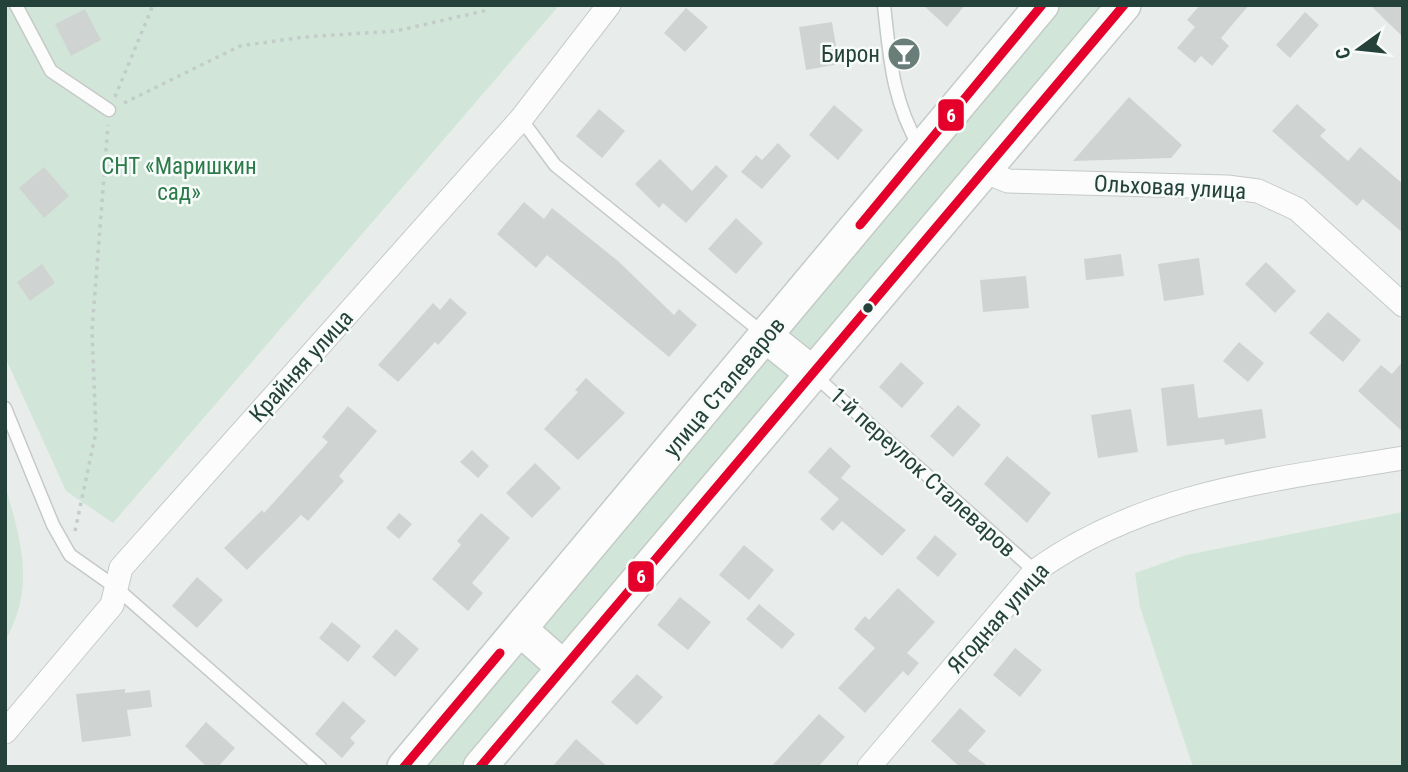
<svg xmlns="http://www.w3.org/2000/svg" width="1408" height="772" viewBox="0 0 1408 772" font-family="'Roboto Condensed',sans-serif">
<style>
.green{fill:#d1e6d8}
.building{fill:#cfd4d2}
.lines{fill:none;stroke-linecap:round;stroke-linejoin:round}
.lane-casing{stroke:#c5cac8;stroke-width:15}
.street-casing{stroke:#c5cac8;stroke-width:25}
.secondary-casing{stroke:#c3cbc8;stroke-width:36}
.path{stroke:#c3ccca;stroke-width:3.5;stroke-dasharray:3.5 5;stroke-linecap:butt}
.lane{stroke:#fcfcfc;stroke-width:12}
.street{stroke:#fcfcfc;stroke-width:23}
.secondary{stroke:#fcfcfc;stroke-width:33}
.bus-1-casing{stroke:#f7fbf9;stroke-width:14}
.bus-1{stroke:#e4002b;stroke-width:9}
.bus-dot{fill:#24423a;stroke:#f7fbf9;stroke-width:2.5}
.labels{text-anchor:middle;stroke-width:5;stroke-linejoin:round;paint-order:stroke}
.poi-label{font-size:23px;fill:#24423a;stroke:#f7fbf9;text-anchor:end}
.park-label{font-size:23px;fill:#2d7a4b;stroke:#f7fbf9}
.street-label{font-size:23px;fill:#24423a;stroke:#f7fbf9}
.line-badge{stroke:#f7fbf9;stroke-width:2.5}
.badge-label{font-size:19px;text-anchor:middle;font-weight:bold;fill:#fff}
</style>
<rect width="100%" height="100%" fill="#e8edeb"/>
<path class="green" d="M5,5H556L557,8L113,523L66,491L5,357Z
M1057,5H1108L811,352L788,333Z
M773,357L788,366V386L565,651L535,626L758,362Z
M5,485C21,541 36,587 5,641Z
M1403,512V767H1193L1140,607L1135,573L1186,555Z
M519,646L546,663L467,767H416Z"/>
<path class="building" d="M923,5H965L947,27Z
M1200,5H1249L1221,38L1229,46L1212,66L1201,56L1195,63L1177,48L1195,27L1187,20Z
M1370,5H1403V37Z
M686,8L708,27L685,52L664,33Z
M85,9L101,40L71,56L55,24Z
M1305,12L1319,25L1290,58L1276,45Z
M832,22L839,64L806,70L799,27Z
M1129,97L1182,145L1171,158L1073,161Z
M1297,104L1326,130L1320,136L1348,161L1360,147L1403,184V233L1363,199L1357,206L1272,131Z
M834,105L863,130L838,160L809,135Z
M599,109L625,131L602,158L576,136Z
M778,143L791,156L762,189L741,172L756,155L762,160Z
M660,159L692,191L716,165L728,176L686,223L663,203L659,208L635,184Z
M44,167L69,196L44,218L19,188Z
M524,202L544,219L552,208L618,261L674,315L679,309L697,325L669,357L547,255L536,268L497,234Z
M736,218L763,243L736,274L708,249Z
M1121,254L1124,276L1086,280L1084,259Z
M1199,258L1204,295L1164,301L1158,264Z
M1266,262L1296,291L1275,313L1245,284Z
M42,264L55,283L30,301L17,282Z
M1026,276L1029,308L983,312L980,280Z
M450,298L467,313L438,345L435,342L398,382L378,365L433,303L440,310Z
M1328,312L1361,340L1343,362L1309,333Z
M1239,342L1264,363L1248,382L1223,361Z
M1403,361V432L1358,391L1381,365L1392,374Z
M901,362L924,383L902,408L879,387Z
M586,378L625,413L578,460L544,429L578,392L575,390Z
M1194,384L1198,418L1262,409L1266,438L1225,445L1224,439L1167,446L1161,388Z
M958,405L981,425L953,457L930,436Z
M348,406L377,431L339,476L344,481L308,521L301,515L247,570L224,548L262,510L264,513L328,442L322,437Z
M1131,409L1138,452L1098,458L1091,415Z
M830,447L851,466L841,478L906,530L882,556L842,521L833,531L820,519L839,499L808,472Z
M472,450L489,466L478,478L460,462Z
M1007,456L1051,493L1027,523L984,484Z
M535,463L561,488L532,518L506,493Z
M399,513L412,524L399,539L386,528Z
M481,513L510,538L472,583L483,593L468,611L432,579L461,545L457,541Z
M935,535L957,554L938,577L916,558Z
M744,545L774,570L749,600L719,575Z
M197,577L223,600L197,628L172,606Z
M898,588L935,622L907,653L919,663L908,676L903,671L865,713L838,688L875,648L854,629L865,616L869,620Z
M680,597L711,622L688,650L657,625Z
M759,604L795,634L782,649L746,619Z
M332,622L361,646L348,662L319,638Z
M396,629L419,649L395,677L372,657Z
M1015,648L1042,670L1020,697L993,675Z
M637,674L663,697L637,725L611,702Z
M125,689V693L150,690L152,707L127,710L131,736L82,742L76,694Z
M343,701L366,721L350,738L355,743L342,758L315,734Z
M960,708L986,731L968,751L989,767H960L931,741Z
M819,714L845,737L818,767H771Z
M206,722L235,748L218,767H207L185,746Z
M576,739L608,767H552Z"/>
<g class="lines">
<defs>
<path id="lane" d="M16,5L51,71L109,110
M884,5C890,59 892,100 920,148
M521,119L555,165L764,334
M814,375L1035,571
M5,408L53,525L70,555L114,586L320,767"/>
<path id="street" d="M983,171L1008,181L1227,187L1258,191L1297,209L1403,305
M5,732L112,605L121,568L521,119L609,5
M869,767L1035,571C1145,492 1273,480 1403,458"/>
<path id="secondary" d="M767,337L811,372
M520,629L563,667
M404,767L1042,5
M480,767L1124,5"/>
</defs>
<use href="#lane" class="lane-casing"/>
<use href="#street" class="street-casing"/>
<use href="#secondary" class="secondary-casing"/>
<path class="path" d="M115,97L153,5
M124,103L240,46L304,37L396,31L488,10
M75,531L96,432L92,330L108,125"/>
<use href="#lane" class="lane"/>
<use href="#street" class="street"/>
<use href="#secondary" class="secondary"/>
<defs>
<path id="bus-1" d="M860,225L1042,5
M404,767L500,653
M480,767L1124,5"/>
</defs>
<use href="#bus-1" class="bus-1-casing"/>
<use href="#bus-1" class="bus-1"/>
</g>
<defs>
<symbol id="bar-disc" viewBox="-11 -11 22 22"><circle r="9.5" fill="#697e78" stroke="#f7fbf9"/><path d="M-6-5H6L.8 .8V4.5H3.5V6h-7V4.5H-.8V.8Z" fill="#fff"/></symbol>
</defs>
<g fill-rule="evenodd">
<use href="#bar-disc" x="885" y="35" width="38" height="38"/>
</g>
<circle class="bus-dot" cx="868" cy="308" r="6"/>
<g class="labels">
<g class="poi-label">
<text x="880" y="62">Бирон</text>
</g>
<g class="park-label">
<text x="179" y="174">СНТ «Маришкин<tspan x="179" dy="26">сад»</tspan></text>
</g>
<g class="street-label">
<text transform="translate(1170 187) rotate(3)" y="8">Ольховая улица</text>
<text transform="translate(301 366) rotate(-48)" y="8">Крайняя улица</text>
<text transform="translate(724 387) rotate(-50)" y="8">улица Сталеваров</text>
<text transform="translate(923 472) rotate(42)" y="8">1-й переулок Сталеваров</text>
<text transform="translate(998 618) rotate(-48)" y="8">Ягодная улица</text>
</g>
</g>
<g class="line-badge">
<rect x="937" y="98" width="28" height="34" rx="7" fill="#e4002b"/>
<rect x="627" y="560" width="28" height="33" rx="7" fill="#e4002b"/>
</g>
<g class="badge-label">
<text x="951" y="122">6</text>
<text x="641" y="583">6</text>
</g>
<rect width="1408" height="772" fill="none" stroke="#24423a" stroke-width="14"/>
<g transform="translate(1359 49) rotate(255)" stroke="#f7fbf9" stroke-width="5" paint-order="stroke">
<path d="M0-5L12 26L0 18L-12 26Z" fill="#24423a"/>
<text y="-10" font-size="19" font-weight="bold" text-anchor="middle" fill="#24423a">С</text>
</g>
</svg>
